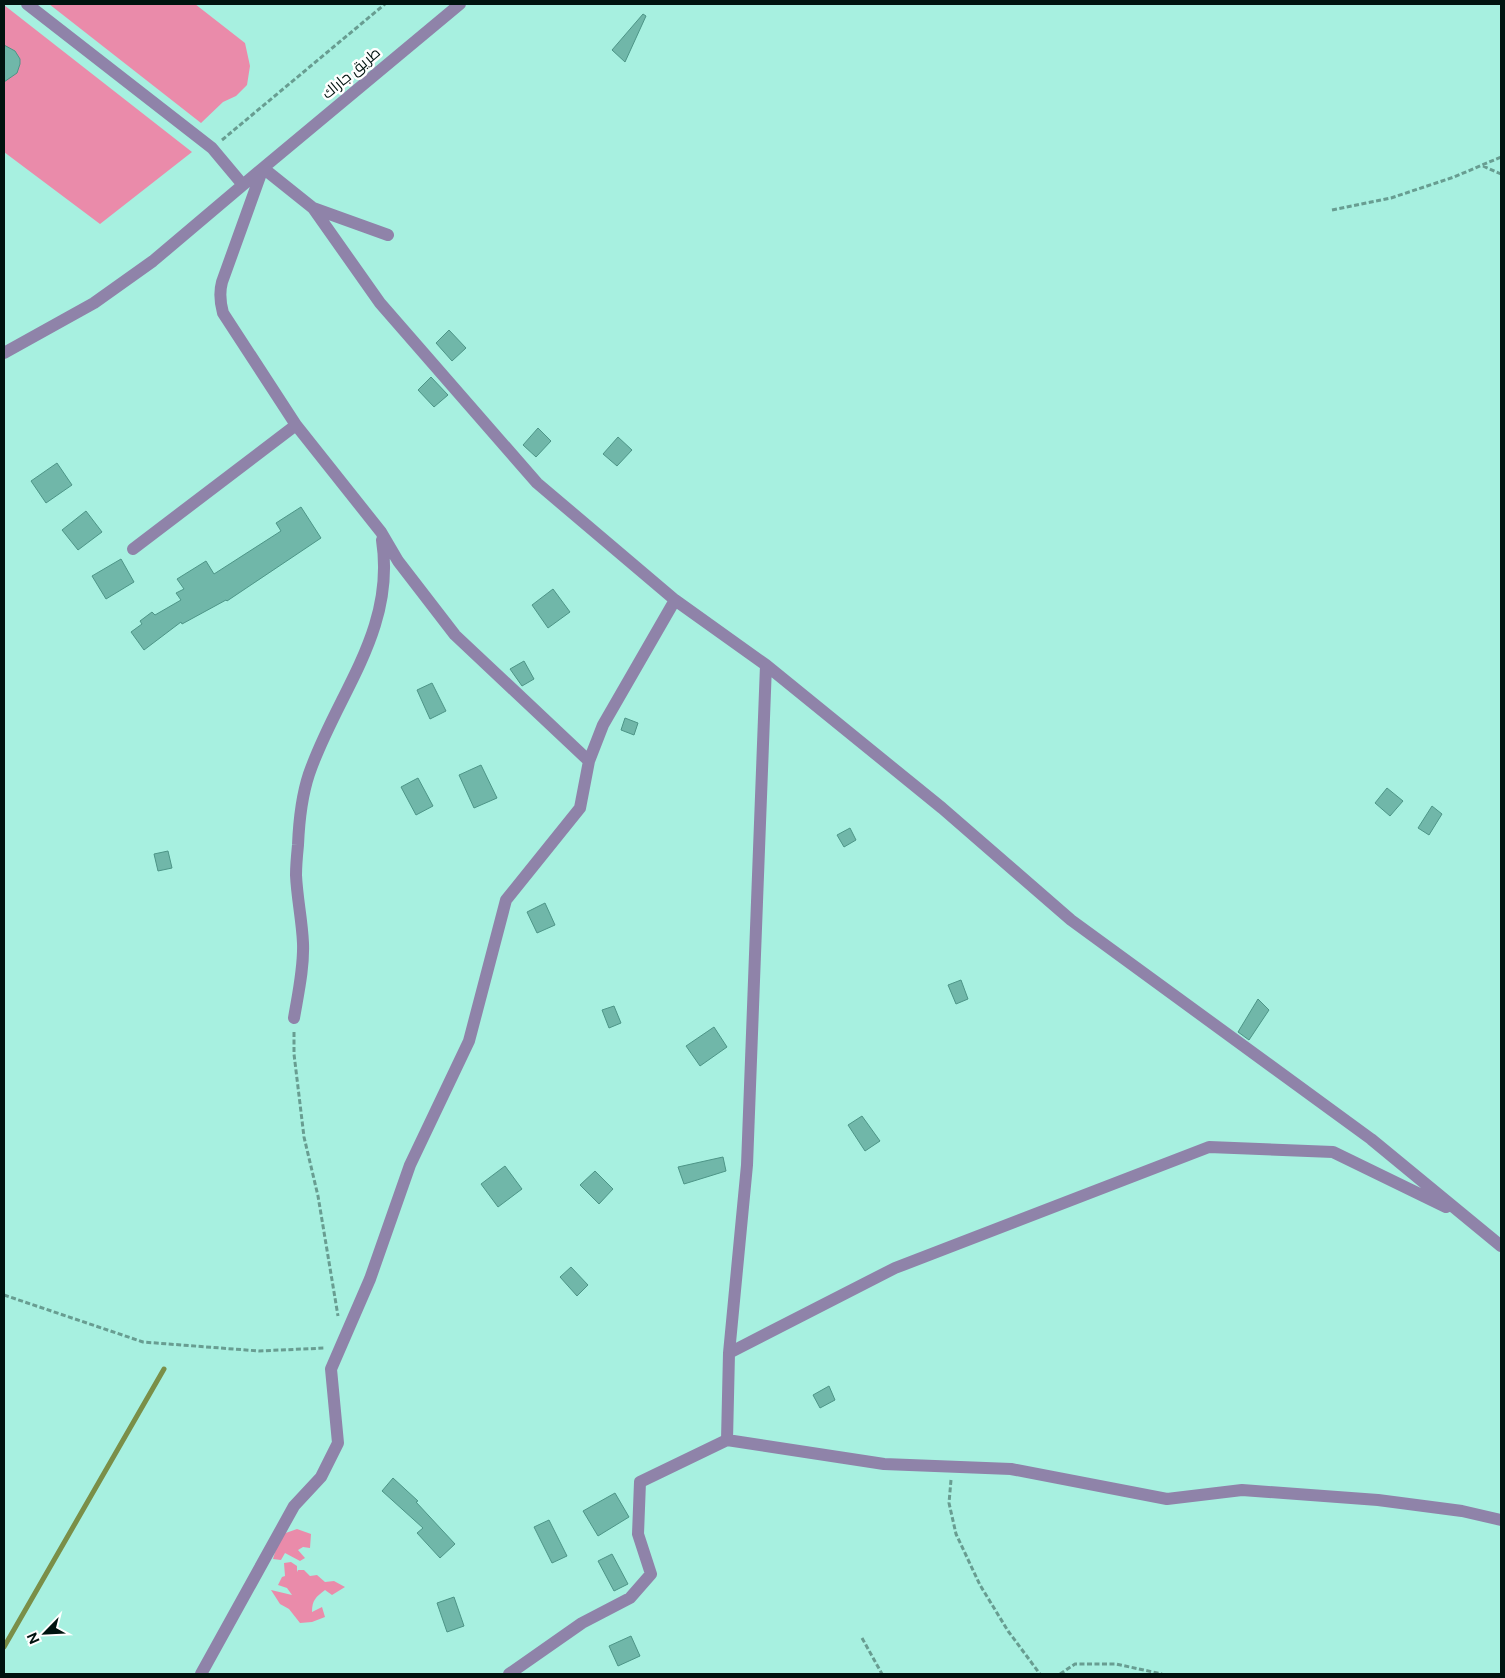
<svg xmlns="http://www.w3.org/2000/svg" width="1505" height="1678" viewBox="0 0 1505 1678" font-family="'Public Sans',Cairo,sans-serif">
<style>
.green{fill:#ea8baa}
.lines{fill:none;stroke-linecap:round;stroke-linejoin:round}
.stream{stroke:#7a8f48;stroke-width:5}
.building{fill:#70b7a9;stroke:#4d9587}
.path{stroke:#689d91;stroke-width:3;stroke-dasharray:5 2.5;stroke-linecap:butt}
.minor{stroke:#8f83a9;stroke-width:12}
.labels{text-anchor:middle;stroke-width:5;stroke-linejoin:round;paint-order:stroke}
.street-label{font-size:15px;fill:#00130f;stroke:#fff}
</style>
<rect width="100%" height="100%" fill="#a7f0e0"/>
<path class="green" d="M49,4H195L245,43L250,66L247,85L236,96L223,102L201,123Z
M4,5L192,152L100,224L4,152Z
M297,1529L311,1534L310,1548L303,1547L298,1550L305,1558L300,1561L285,1553L281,1560L273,1559L280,1535Z
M291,1562L297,1566V1572L298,1570H304L310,1576L317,1575L325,1582L334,1581L345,1587L332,1595L325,1590C316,1597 312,1600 312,1612L322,1607L325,1617L312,1622L300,1623L289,1609L280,1604L271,1590L292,1595L287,1588L278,1585L282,1577L285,1576L284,1563Z"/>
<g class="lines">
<path class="stream" d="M4,1647L164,1369"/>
</g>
<path class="building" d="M643,14L646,16L625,62L612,50Z
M4,45L15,51L20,59V64L17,73L4,82Z
M449,330L466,348L452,361L436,343Z
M431,377L448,395L434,407L418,390Z
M538,428L551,441L536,457L523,445Z
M618,437L632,450L617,466L603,454Z
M57,463L72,485L46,503L31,481Z
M301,507L321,538L227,601L226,600L182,624L181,622L144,650L131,632L142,624L140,621L152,612L155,615L181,600L176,593L184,589L177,579L206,561L214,574L281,531L276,523Z
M86,511L102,532L78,550L62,530Z
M121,559L134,582L106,599L92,576Z
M553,589L570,612L548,628L532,605Z
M524,661L534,679L522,686L510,669Z
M432,683L446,711L430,719L417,690Z
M625,718L638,723L634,735L621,730Z
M481,765L497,798L474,808L459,775Z
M418,778L433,806L416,815L401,787Z
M1387,788L1403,801L1390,816L1375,803Z
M1432,806L1442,814L1429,835L1418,828Z
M850,828L856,840L844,847L837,835Z
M168,851L172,868L158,871L154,854Z
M545,903L555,925L537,933L527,912Z
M961,980L968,999L956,1004L948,985Z
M1258,999L1269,1010L1249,1040L1238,1032Z
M614,1006L621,1023L609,1028L602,1010Z
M714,1027L727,1047L700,1066L686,1046Z
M862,1116L880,1141L865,1151L848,1125Z
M723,1157L726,1171L684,1184L678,1167Z
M505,1166L522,1189L498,1207L481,1184Z
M595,1171L613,1189L599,1204L580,1185Z
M571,1267L588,1285L577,1296L560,1277Z
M829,1386L835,1400L820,1408L813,1395Z
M393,1478L418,1501L416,1502L455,1544L440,1558L417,1533L423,1528L382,1491Z
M615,1493L629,1517L598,1536L583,1511Z
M549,1520L567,1556L552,1563L534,1527Z
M612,1554L628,1584L614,1591L598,1561Z
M454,1597L464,1626L447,1632L437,1603Z
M631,1636L640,1656L618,1666L609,1646Z"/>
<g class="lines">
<path class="path" d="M222,140L385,4
M1483,166L1501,174
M1332,210L1391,198L1454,177L1501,157
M294,1032V1054L304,1137L318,1196L338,1316
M4,1295L143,1342L259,1351L325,1348
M951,1480L949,1503L956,1534L980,1585L1008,1631L1040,1674
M862,1638L882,1674
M1060,1674L1075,1664H1116L1162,1674"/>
<path class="minor" d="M27,4L212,148L243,185
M263,168L313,208L380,303L537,483L675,600L766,665L942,808L1071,920L1371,1139L1501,1246
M263,168L222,282C219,293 220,302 223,313L296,425L381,532L398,561L455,635L589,761
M313,208L388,235
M4,353L94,303L153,261L263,168L460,4
M133,549L296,425
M294,1018C298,994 304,968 303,943C302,920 297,898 296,875C296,865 297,855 298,845C299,821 301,798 309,774C337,693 396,631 382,540
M729,1353L895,1268L1209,1147L1333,1152L1446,1207
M727,1440L729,1353L747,1165L766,665
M201,1674L294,1506L321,1477L338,1443L331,1369L370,1279L410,1165L469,1041L506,900L580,808L589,761L603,725L675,600
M509,1674L582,1623L630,1598L651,1574L638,1534L640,1482L727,1440L884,1464L1011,1469L1167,1499L1242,1490L1378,1500L1462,1511L1501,1520"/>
</g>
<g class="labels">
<g class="street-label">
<text transform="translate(351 73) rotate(-40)" y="5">طريق جاراك</text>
</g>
</g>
<rect width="1505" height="1678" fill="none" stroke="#00130f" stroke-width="10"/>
<g transform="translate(45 1633) rotate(246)" stroke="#ffffff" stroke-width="4" paint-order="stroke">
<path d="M0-4L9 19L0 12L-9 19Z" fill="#00130f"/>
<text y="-8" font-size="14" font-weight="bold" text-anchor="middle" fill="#00130f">N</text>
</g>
</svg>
